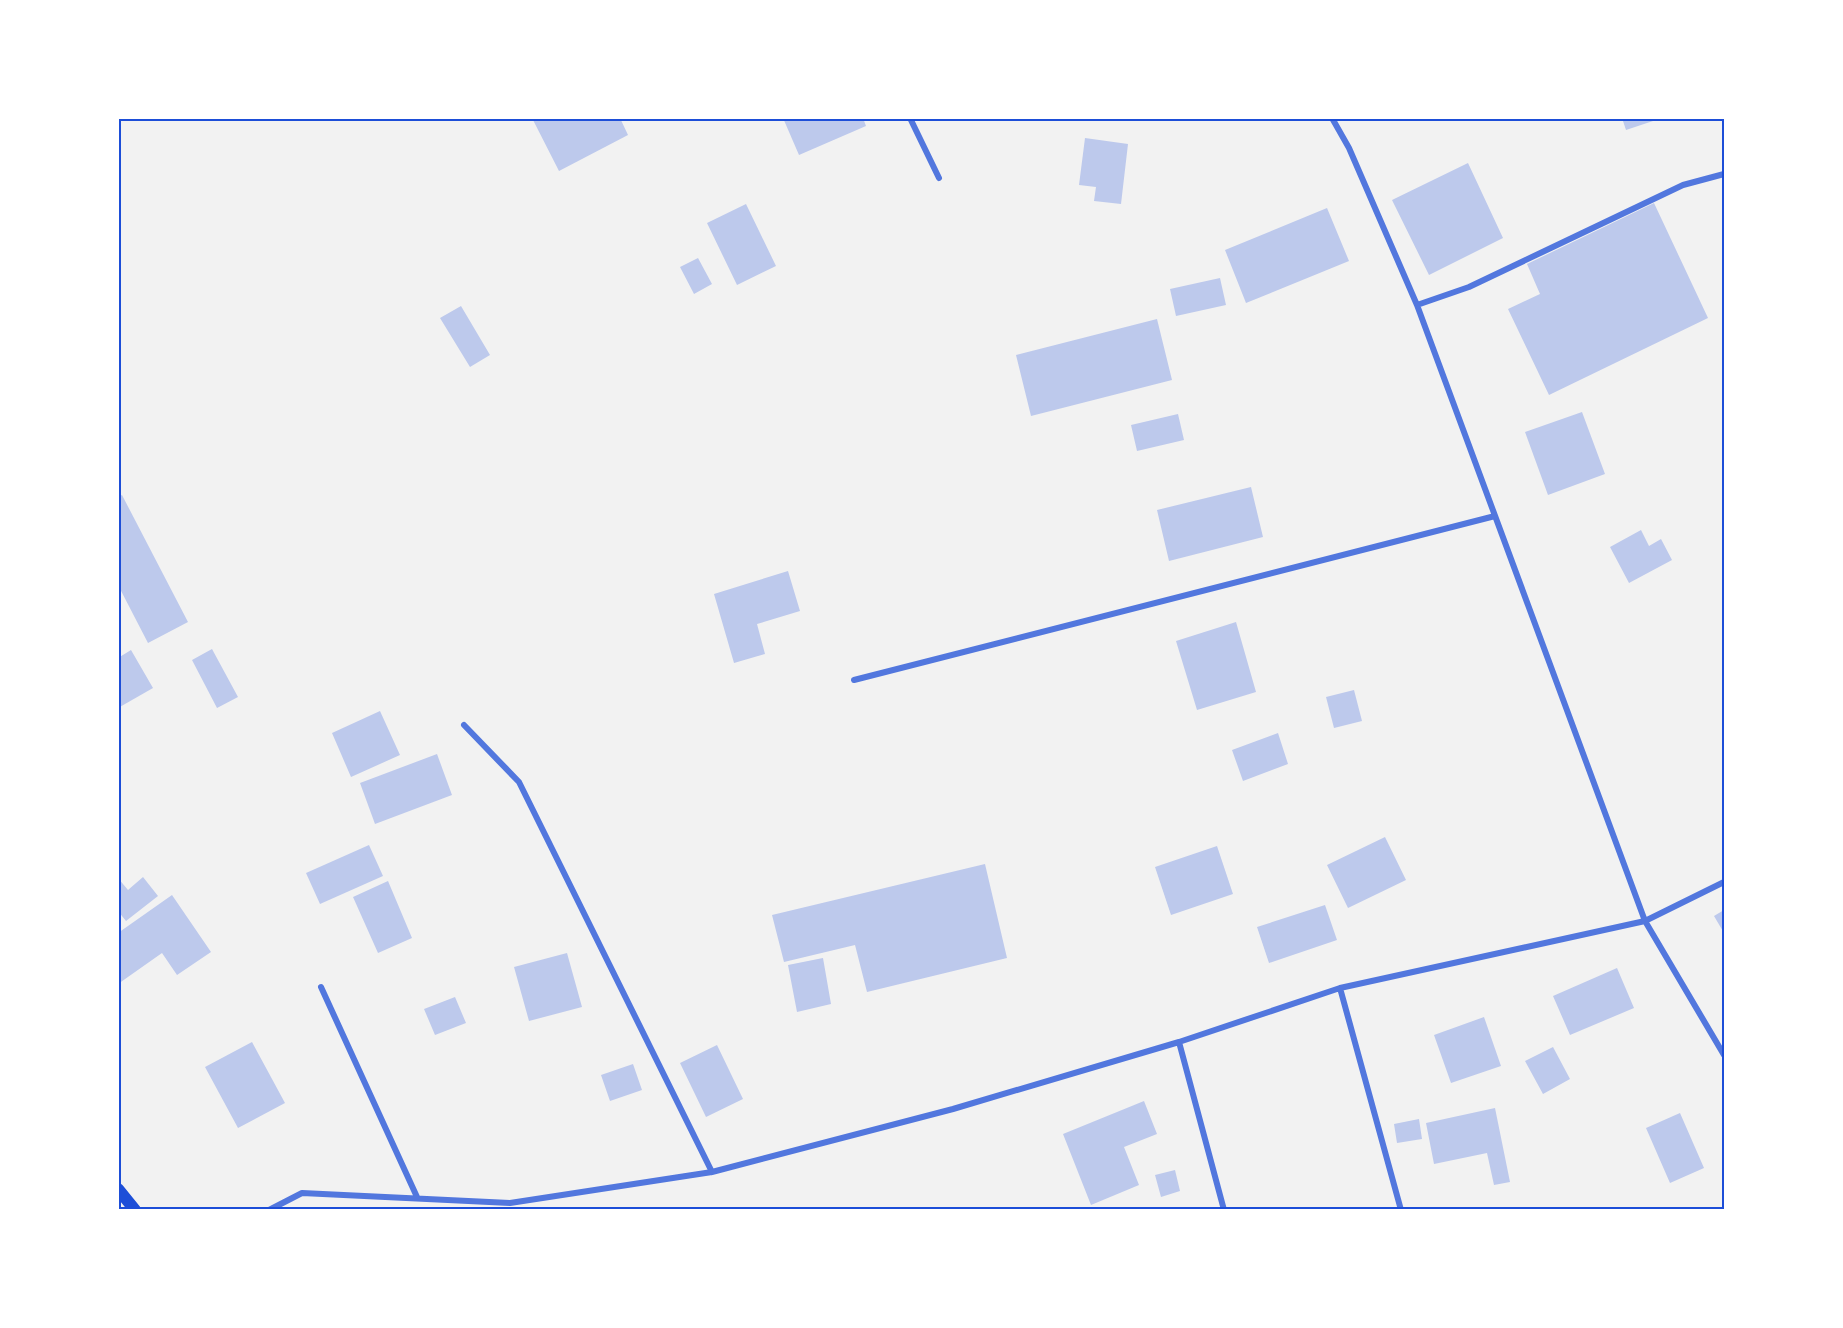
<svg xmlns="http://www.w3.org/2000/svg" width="1843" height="1328" viewBox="0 0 1843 1328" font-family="'Noto Sans',sans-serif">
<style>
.building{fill:#bdc9ec}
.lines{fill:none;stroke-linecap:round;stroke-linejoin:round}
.minor{stroke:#5277de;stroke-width:6}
.secondary{stroke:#1d4ed8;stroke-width:12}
.neatline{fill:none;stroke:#1d4ed8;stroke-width:2}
</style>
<rect width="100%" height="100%" fill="#f2f2f2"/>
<path class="building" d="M532,118H620L628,135L559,171Z
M783,118H863L866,126L799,155Z
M1622,118H1659V119L1626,130Z
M1085,138L1128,144L1121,204L1094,201L1096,187L1079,185Z
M1468,163L1503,238L1429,275L1392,200Z
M1654,203L1708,318L1549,395L1508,309L1540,294L1527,264Z
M746,204L776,266L737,285L707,223Z
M1327,208L1349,261L1246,303L1225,250Z
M698,258L712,284L694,294L680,267Z
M1220,278L1226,305L1176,316L1170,289Z
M461,306L490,355L470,367L440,318Z
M1157,319L1172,380L1031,416L1016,355Z
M1582,412L1605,474L1548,495L1525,432Z
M1178,414L1184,440L1137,451L1131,425Z
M1251,487L1263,537L1169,561L1157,510Z
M122,495L188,622L148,643L118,585V497Z
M1641,530L1649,546L1661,539L1672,560L1629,583L1610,547Z
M788,571L800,611L757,624L765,654L734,663L714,594Z
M1236,622L1256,692L1197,710L1176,641Z
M212,649L238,697L217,708L192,660Z
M131,650L153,688L118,708V658Z
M1354,690L1362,721L1334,728L1326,697Z
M380,711L400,755L351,777L332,733Z
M1278,733L1288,764L1243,781L1232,750Z
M437,754L452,795L375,824L360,783Z
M1385,837L1406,880L1348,908L1327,865Z
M369,845L383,876L320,904L306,873Z
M1217,846L1233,894L1171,915L1155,867Z
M985,864L1007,958L867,992L855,945L784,962L772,915Z
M143,877L158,896L126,921L118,911V878L128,890Z
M388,881L412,938L378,953L353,897Z
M172,895L211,952L177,975L162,953L118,984V933Z
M1325,905L1337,940L1269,963L1257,927Z
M1724,910V933L1714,916Z
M567,953L582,1007L529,1021L514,967Z
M823,958L831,1004L797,1012L788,965Z
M1617,968L1634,1008L1570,1035L1553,996Z
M455,997L466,1023L435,1035L424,1009Z
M1484,1017L1501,1066L1451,1083L1434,1035Z
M252,1042L285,1103L238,1128L205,1067Z
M717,1045L743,1099L706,1117L680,1063Z
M1553,1047L1570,1079L1543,1094L1525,1061Z
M633,1064L642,1090L610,1101L601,1075Z
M1144,1101L1157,1134L1124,1147L1139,1185L1091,1205L1063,1134Z
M1495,1108L1510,1182L1494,1185L1487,1153L1434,1164L1426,1123Z
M1680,1113L1704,1168L1670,1183L1646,1128Z
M1419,1119L1422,1139L1397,1143L1394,1124Z
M1175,1170L1180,1191L1161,1197L1155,1175Z"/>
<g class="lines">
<path class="minor" d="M910,118L939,178
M1332,118L1349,148L1417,305L1645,921L1724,1055
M1417,305L1469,287L1683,185L1724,174
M854,680L1495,516
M464,725L519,782L712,1172
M321,987L417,1197
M1340,988L1401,1210
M1179,1042L1224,1210
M269,1210L302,1193L510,1203L712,1172L953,1109L1179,1042L1340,988L1645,921L1724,882"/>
<path class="secondary" d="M118,1189L135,1210"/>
</g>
<rect width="1843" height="1328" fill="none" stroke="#ffffff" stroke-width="240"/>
<rect x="120" y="120" width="1603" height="1088" class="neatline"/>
</svg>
